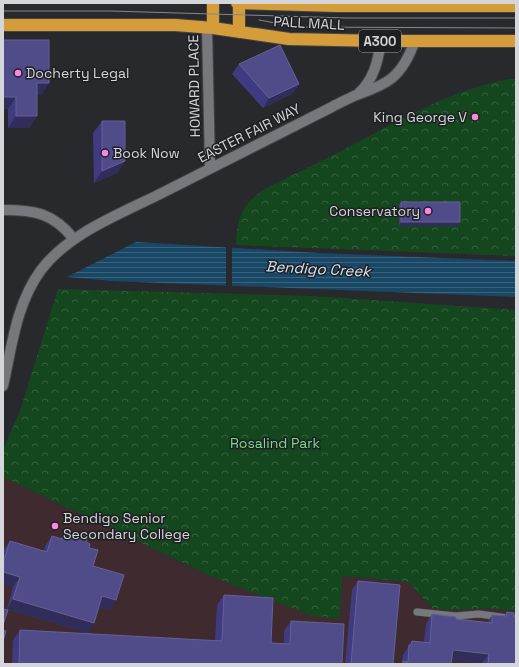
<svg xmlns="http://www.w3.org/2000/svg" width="519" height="667" viewBox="0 0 519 667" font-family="'Space Grotesk',sans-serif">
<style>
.education{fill:#3e2a2f}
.park{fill:url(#park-crowns)}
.water{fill:url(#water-rules)}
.pier{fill:#28292d}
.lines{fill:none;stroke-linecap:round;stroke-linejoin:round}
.lane-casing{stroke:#434548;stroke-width:8}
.street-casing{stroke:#434548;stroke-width:12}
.highway-casing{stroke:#434548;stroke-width:14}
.lane{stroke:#77787d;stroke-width:7}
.street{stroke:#77787d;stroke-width:10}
.highway{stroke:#d49d39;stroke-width:12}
.tram{stroke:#87888b;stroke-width:1}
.wall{fill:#403b80}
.shaded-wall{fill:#302d5b}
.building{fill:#504b89;stroke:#656196}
.poi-dot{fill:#fd86e1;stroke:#1e1f23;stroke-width:1.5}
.labels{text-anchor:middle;stroke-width:3;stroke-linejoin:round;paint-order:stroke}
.shield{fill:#1e1f23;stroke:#9e9fa2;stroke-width:1}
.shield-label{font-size:13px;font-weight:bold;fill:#d5d6d9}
.street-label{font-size:14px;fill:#d5d6d9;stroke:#1e1f23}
.poi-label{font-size:14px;fill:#d5d6d9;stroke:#1e1f23;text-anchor:start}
.park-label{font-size:14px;fill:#7ade89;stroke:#1e1f23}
.water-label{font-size:15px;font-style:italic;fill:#d2e6f6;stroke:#1e1f23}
</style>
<defs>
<pattern id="park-crowns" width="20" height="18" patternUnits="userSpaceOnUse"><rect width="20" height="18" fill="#15471f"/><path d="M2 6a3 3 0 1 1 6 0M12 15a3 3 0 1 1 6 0" fill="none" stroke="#36613f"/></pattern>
<pattern id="water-rules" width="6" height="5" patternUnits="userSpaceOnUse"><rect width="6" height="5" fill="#194867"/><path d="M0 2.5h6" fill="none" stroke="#3a627c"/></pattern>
</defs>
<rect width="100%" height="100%" fill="#28292d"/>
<path class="education" d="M3,477L210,576H342L408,582L432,608H486L516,611V664H3Z"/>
<path class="park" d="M509,79H516V256L236,245C238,218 239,210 260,192C286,177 313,166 339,152C394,124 448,90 509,79Z
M58,289L312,296L516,310V611L486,608L453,610L432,608L408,582L342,576L340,619L312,616L210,576L3,477V450L20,411Z"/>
<path class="water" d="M136,242L319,253L516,261V297L112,281L67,277Z"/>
<path class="pier" d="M226,245L232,246V287H226Z"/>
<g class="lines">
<defs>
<path id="lane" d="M417,612L456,616L479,614L516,619"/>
<path id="street" d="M207,28L210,168
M359,93C374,79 378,61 381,41
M3,210C35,210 53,213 74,239
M3,386C12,346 16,304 41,270C69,233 120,214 160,194C217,165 275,136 332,107C339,103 346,100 354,96C367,91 381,87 392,78C404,68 410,55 415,40"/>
<path id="highway" d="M237,3L337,6H516
M3,25H175L213,28L289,39L381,41H516
M213,28V3
M239,32V3"/>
</defs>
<use href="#lane" class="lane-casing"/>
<use href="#street" class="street-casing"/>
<use href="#highway" class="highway-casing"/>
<use href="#lane" class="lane"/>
<use href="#street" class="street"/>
<use href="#highway" class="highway"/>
<path class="tram" d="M3,11H111L347,18H516
M259,20L297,27L516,28"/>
</g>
<path class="wall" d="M3,40L49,83L41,95H37V116L29,128H8V109H3Z
M239,64L299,84L293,93L263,108L232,74Z
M102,121L125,161L117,173L94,183L93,133Z
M401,202L460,222L457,226H399V205Z
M68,531L86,542L89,548L93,566L110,610L99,607L88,633L7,609L13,587L3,584V550L10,541L44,551L45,546L52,536L61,539L63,536H65Z
M358,581L393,664H12L13,640L20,630L215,641L217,605L224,595L271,643L284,644V631L291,621L342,664H345L352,590Z
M507,612L514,617L516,664H482V663L452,660L451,664H401L402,663L403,655L412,641L424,642L426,624L432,614L456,619L487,623L492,615L504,616Z"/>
<path class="shaded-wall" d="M37,83H49L41,95H28Z
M299,84L293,93L263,108L269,98Z
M3,97H16L8,109H3Z
M16,116H37L29,128H8Z
M125,161L117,173L94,183L102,171Z
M401,222H460L457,226H399Z
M3,572L20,577L13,587L3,584Z
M102,596L116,600L110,610L96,606Z
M13,599L94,623L88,633L7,609Z
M453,650L489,654L482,663L446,660Z"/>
<path class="building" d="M3,40H49V83H37V116H16V97H3Z
M280,45L299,84L269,98L239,64Z
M102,121H125V161L102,171Z
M401,202H460V222H401Z
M68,531L88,537L86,542L90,544L89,548L98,550L93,566L124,575L116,600L102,596L94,623L13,599L20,577L3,572L4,566H3V563L10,541L47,552L52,536L62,539L63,536L67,537Z
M358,581L400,585L393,664H351Z
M224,595L273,598L271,643L290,644L291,621L344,624L342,664H19L20,630L222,641Z
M3,609L8,610L3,625Z
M507,612L514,613V617H516V664H488L489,654L453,650L451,664H403V661L408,662L409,645H411L412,641L430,643L432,614L456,617V619L492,623V615L506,616Z
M3,630L6,631L3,641Z"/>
<g class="poi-dot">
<circle cx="18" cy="73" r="4"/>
<circle cx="475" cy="117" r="4"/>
<circle cx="105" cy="153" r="4"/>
<circle cx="428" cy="211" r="4"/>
<circle cx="55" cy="526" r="4"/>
</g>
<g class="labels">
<rect class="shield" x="359" y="30" width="42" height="22" rx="3"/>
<g class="shield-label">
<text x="380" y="46">A300</text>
</g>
<g class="street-label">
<text transform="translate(309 23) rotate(3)" y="5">PALL MALL</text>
<text transform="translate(194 86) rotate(-91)" y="5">HOWARD PLACE</text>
<text transform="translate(249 133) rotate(-27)" y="5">EASTER FAIR WAY</text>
</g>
<g class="poi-label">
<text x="26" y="78">Docherty Legal</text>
<text x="467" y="122" text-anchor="end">King George V</text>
<text x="113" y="158">Book Now</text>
<text x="420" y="216" text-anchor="end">Conservatory</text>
<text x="63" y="523">Bendigo Senior<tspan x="63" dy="16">Secondary College</tspan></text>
</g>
<g class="park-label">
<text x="275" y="448">Rosalind Park</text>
</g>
<g class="water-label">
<text transform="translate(318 269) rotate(3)" y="5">Bendigo Creek</text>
</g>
</g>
<rect width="519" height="667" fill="none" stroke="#d5d6d9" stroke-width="8"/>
</svg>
